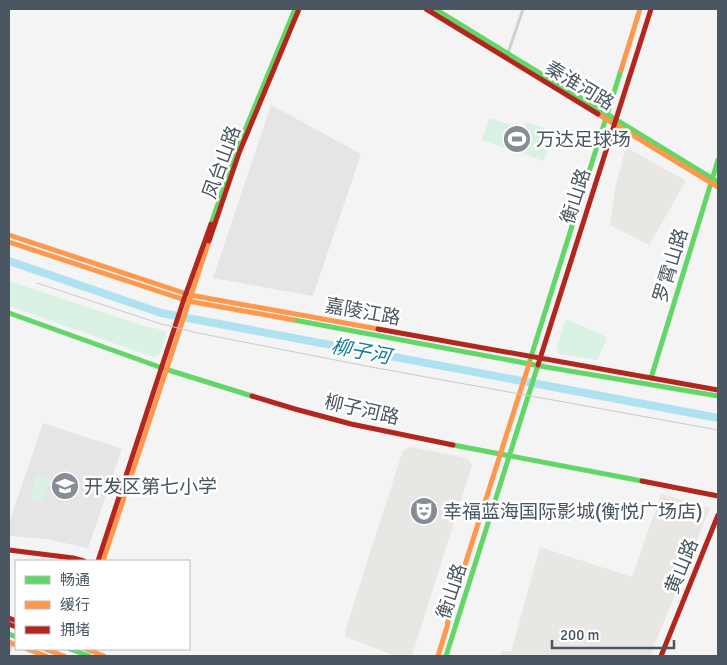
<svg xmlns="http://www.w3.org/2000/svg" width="727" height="665" viewBox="0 0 727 665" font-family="Signika,'Noto Sans SC',sans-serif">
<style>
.commercial{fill:#e8e7e3}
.education{fill:#e6e5e6}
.green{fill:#d9f2e3}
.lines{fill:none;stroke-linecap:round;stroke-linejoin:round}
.river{stroke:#aee2f0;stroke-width:8}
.street{stroke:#ced0d2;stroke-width:3}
.fast{stroke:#63d668;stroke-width:5}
.slow{stroke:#ff974d;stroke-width:5}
.jam{stroke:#b3261e;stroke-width:5}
.rail{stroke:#c9cacc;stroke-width:1}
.labels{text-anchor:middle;stroke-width:5;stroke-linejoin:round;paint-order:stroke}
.street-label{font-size:19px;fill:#4a5661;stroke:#fff}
.poi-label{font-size:19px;fill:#4a5661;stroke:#fff;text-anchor:start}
.water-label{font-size:20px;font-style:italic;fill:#0c7c9b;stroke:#fff}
</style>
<rect width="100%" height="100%" fill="#f4f4f4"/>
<path class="commercial" d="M626,147L686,181L649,245L610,225L615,188Z
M411,447L467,458L472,465L412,656H395L346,637L345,631L403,450Z
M661,494L710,508L650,656H500L502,650L511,652L540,547L632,577Z"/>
<path class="education" d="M271,105L361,154L313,296L213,278Z
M43,423L122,449L88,548L46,539L9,536V523Z"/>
<path class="green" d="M489,118L523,129L526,122L554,131L544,161L482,140Z
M9,281L141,325L167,331L160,353L153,357L9,306Z
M566,319L607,337L606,341L597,360L559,354L556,348Z
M37,475L51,480L43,503L29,498Z"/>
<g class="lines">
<path class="river" d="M9,261L161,313L718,418"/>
<path class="street" d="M508,53L523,9
M9,652L12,644"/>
<path class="fast" d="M435,9L718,182
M211,224L236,152L295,9
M9,313L165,369L252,396
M294,320L546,367L718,396
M530,360L621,70
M651,378L718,160
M453,445L642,481
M9,634L16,637
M70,649L89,656
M446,656L538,365"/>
<path class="slow" d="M621,70L640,9
M598,114L718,187
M9,235L190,295L378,329
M9,242L188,301L294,320
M103,561L209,241
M9,642L16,645
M27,649L46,656
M45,649L64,656
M86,649L104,656
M438,656L447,627L449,615L529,364"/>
<path class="jam" d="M426,9L598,114
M209,241L239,153L299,9
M378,329L718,390
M538,365L651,9
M252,396L295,409L351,424L453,445
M642,481L718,496
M9,550L73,558L84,561
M98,561L184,299L211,224
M9,618L16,621
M9,624L16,627
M661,656L718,515"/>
<path class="rail" d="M37,283L158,323L198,333L371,367L718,430"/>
</g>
<defs>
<symbol id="stadium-disc" viewBox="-11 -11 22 22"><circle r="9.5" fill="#868d94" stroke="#fff"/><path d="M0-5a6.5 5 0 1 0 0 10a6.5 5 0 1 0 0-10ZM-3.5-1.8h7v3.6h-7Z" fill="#fff"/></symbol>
<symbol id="school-disc" viewBox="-11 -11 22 22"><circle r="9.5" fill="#868d94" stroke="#fff"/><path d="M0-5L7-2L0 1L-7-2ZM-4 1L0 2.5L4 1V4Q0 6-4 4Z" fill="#fff"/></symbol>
<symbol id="theatre-disc" viewBox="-11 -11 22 22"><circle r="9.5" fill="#868d94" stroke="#fff"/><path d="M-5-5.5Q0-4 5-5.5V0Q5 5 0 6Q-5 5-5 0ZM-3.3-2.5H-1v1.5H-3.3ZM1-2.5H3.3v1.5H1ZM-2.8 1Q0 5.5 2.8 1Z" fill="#fff"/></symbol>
</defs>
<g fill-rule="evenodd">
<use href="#stadium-disc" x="501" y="123" width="32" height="32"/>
<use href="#school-disc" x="49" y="470" width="32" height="32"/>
<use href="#theatre-disc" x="408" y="495" width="32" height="32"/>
</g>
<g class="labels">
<g class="street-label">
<text transform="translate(580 85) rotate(31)" y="7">秦淮河路</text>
<text transform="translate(221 162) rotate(-70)" y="7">凤台山路</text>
<text transform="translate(575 196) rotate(-72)" y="7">衡山路</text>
<text transform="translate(670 265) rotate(-73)" y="7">罗霄山路</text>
<text transform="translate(363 311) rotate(10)" y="7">嘉陵江路</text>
<text transform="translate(362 409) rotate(13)" y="7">柳子河路</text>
<text transform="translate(681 566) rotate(-68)" y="7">黄山路</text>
<text transform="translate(451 591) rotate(-72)" y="7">衡山路</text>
</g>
<g class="poi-label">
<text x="536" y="146">万达足球场</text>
<text x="84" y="493">开发区第七小学</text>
<text x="443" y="518">幸福蓝海国际影城(衡悦广场店)</text>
</g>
<g class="water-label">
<text transform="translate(361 351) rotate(11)" y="7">柳子河</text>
</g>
</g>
<rect width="727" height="665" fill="none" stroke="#4a5661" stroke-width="20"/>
<rect x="15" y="560" width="175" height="90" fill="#ffffff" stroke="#b7bbc0"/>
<rect x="25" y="576" width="25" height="8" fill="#63d668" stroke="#b7bbc0"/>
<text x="60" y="585" font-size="15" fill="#4a5661">畅通</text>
<rect x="25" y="601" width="25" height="8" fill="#ff974d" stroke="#b7bbc0"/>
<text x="60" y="610" font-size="15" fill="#4a5661">缓行</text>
<rect x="25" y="626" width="25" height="8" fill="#b3261e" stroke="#b7bbc0"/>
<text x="60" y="635" font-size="15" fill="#4a5661">拥堵</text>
<path d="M552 640v8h122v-8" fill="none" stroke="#4a5661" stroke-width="2.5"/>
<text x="560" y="640" font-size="15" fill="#4a5661" stroke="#ffffff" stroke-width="4" paint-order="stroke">200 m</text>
</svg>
